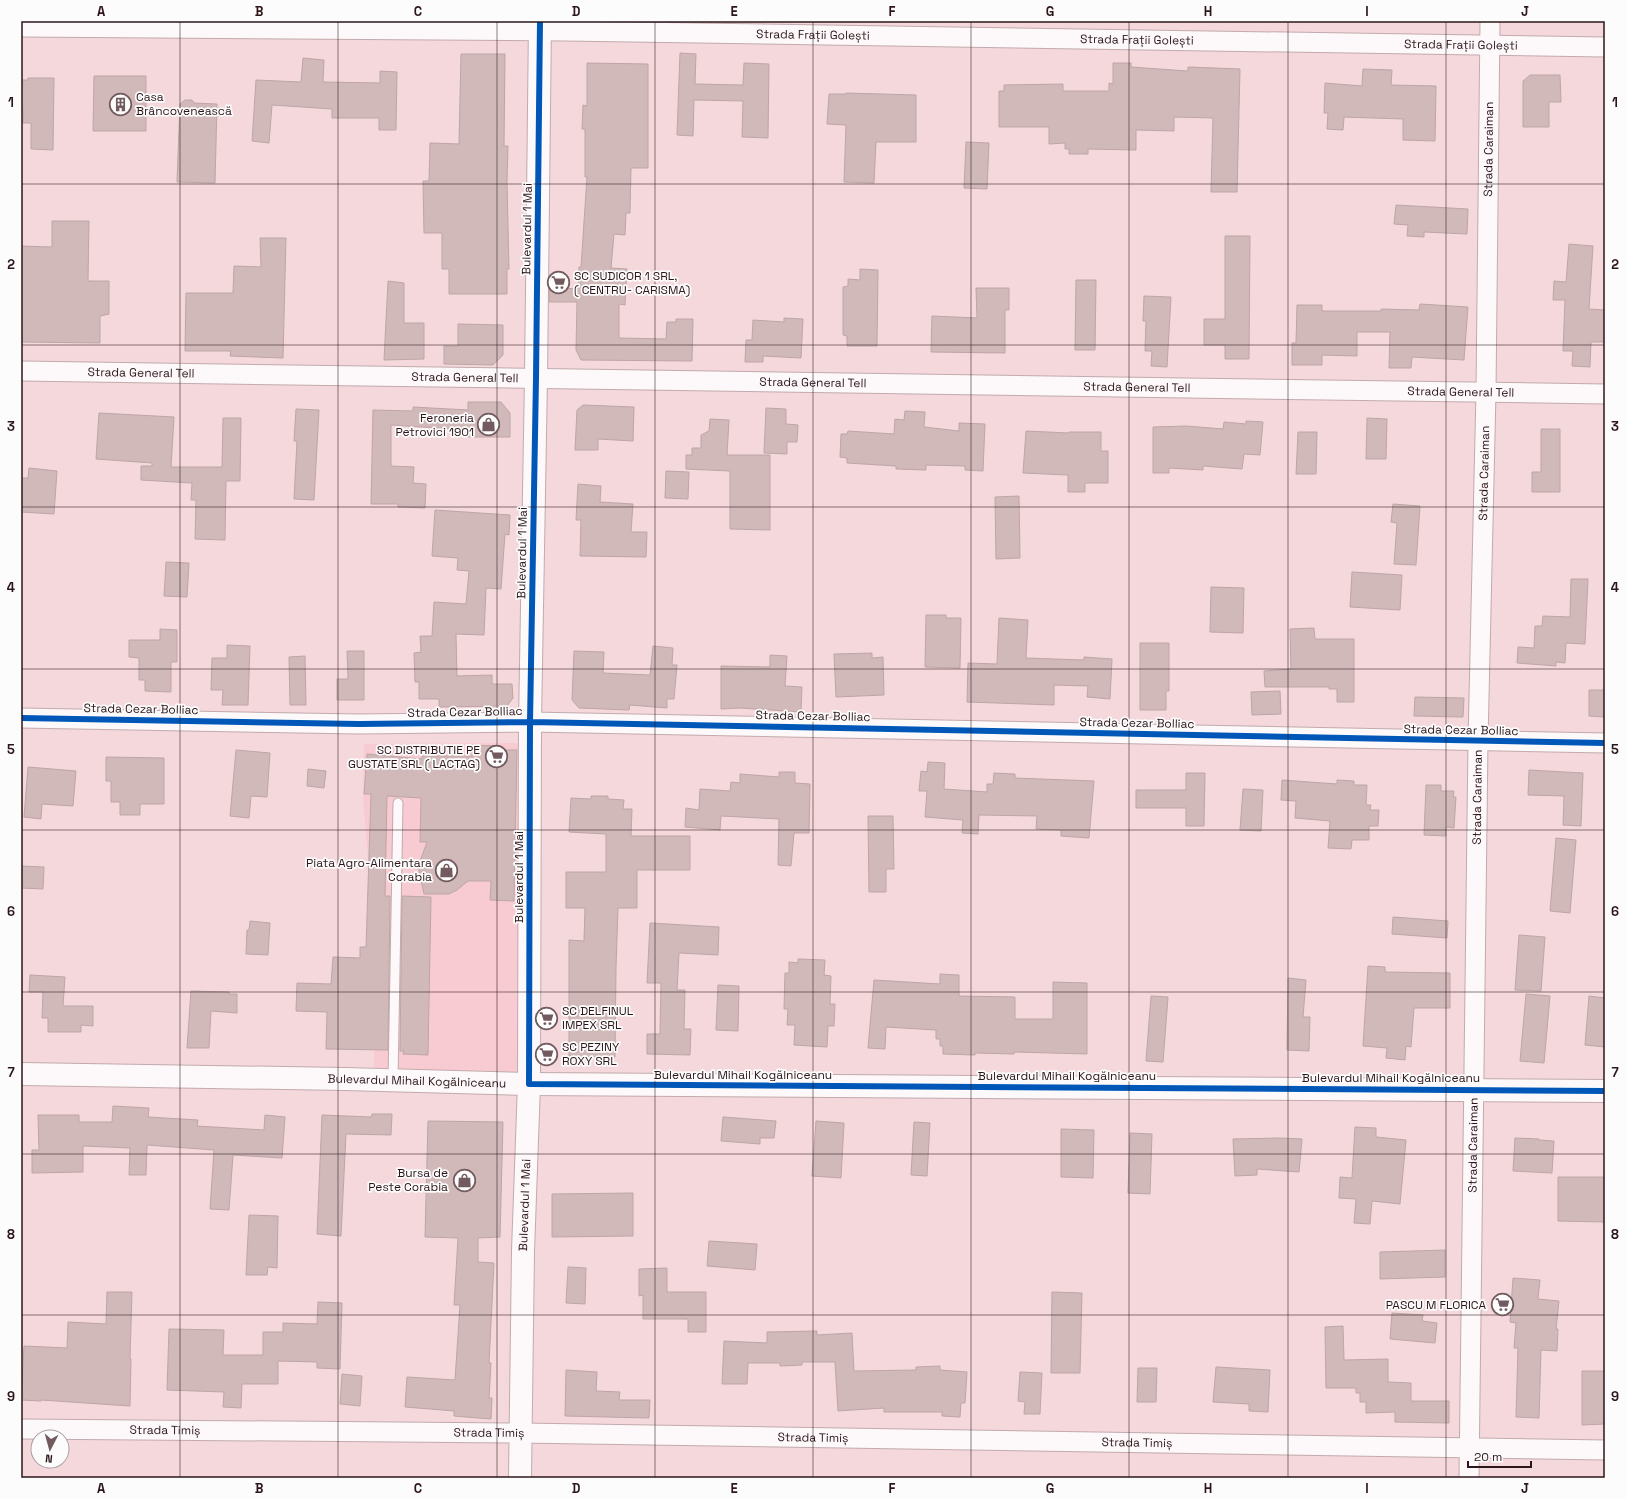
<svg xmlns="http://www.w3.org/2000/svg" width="1626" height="1499" viewBox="0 0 1626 1499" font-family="'Space Grotesk',sans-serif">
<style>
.built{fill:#f7cbd1}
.building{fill:#d1b9b9;stroke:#bda6a5}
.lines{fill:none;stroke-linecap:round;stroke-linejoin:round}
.lane-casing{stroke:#c2aaad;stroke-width:11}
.street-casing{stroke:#c2aaad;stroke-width:21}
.secondary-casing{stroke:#c2aaad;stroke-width:24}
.lane{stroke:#fdf9fa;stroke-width:9}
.street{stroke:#fdf9fa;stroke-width:19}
.secondary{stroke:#fdf9fa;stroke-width:22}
.cycleway-casing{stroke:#fcfcfc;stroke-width:8}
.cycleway{stroke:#0057b8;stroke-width:6}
.grid{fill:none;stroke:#2c161a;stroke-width:1;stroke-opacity:0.55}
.labels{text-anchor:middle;stroke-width:3.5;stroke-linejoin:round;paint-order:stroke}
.street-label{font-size:12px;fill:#2c161a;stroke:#fcfcfc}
.poi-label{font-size:12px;fill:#2c161a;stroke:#fcfcfc;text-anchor:end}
.neatline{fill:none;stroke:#2c161a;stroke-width:1.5}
.grid-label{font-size:13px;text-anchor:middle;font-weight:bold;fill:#2c161a}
</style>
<rect width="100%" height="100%" fill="#f4d8db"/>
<path class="built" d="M523,743L529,1084L374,1071L375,941L363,798L364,744Z"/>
<path class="building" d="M680,53L696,54L695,84L743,85L744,63L769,64L768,138L742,137L743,101L694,100L693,136L677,135Z
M461,54H505L504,146H508L507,182L509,269H507V294H449V269H442V233H424L423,181H429L430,143L459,144Z
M303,58L324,60L323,82L380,83V71L397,72L396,130H379V118H332V109L272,105L269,143L252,141L256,80L301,82Z
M587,63L648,64V168H631L630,213H626L625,235L614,234L611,268L627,269L625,305L619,304V338L666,339L667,322H676V319H693L692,361L581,360L576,350L577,302H549V290L578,288L579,267H581L587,177H585V129H582L583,105L587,106Z
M1113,63H1131V67L1188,71V67L1240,69L1237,192H1211L1213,118L1174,117V131L1136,130V150L1088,149V154H1069V149H1065V143L1049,144V127H999V91H1004V85L1063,84V91H1109V83L1113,84Z
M1363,69L1392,70L1391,85L1436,86L1435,141L1403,140V119L1344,117L1343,130L1327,129L1328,113H1324L1325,83L1362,86Z
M1530,75H1560L1561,102H1549V127H1523V81Z
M94,76H146V131H93Z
M28,78H54L53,150L31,149V123H23V111H21V80H28Z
M846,93L916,95V142H876L874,183L844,182L846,125L827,124L829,94H846Z
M185,100H192L194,103L217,104L215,183L177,182L180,104Z
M966,142L989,143L987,189L964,188Z
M1396,205L1468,209L1467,234L1424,232V237L1407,236L1408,225L1394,224Z
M52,221H89L88,281H109V314L100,316V343L21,342V246L52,247Z
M1225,236H1250L1249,359H1225V345H1204V319H1225Z
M260,238H286L283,358L230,356L231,351H185L186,293H233L234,266L261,267Z
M1569,244L1593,246L1589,309L1605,310V342H1591L1590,367L1572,366L1573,351H1563L1565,300H1553L1554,281L1566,282Z
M860,269L878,270L877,346H847V336L843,335V287L848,286V279L860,280Z
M1076,280H1096L1095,350H1075Z
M388,281L404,283V323H424V359L384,360Z
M976,288H1009V310H1005V353L931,352L932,316L977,318Z
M1144,296L1171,297L1167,367L1151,366L1152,351H1145L1146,321H1143Z
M1420,304L1468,307L1464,360L1412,357L1411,368H1389L1390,332H1357V356L1322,355V365H1292V343H1296L1297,305H1322V311H1381V309L1419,310Z
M784,318L803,319L801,358L763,356V362H745L746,340H752L753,320L784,322Z
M458,324L503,325V355L493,365L444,364V346H458Z
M468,402H501L510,413V437H468V430L391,425V466L414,467L413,483L426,484L425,508L398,507V504H371L373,410L413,411V407L468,410Z
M583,405L634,407L633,441L598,439V450H575L577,410Z
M766,408L786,409V424L798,425L797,442H787V454L764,453Z
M296,409L319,410L314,500L294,499L297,441H294Z
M905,411L925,412L924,427L959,431V423L985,424L983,471L965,470V466L926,465V470L896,469V466L847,463V458L840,457L841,434H847L848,431L894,434L895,419L904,420Z
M99,413L174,417L171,467H222L223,418H241L240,481H226L225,540L195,539L196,500H191L192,483L141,480V466H152V463L96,459Z
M1367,418L1387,419L1386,459H1366Z
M710,419L729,420L727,455H770V530L730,529V471L686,469V455H692V448H701V435L709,431Z
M1246,421L1263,422L1260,455L1244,454L1242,469L1203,466V470L1169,468V473H1153V427L1186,426L1223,429L1224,422L1246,424Z
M1541,429H1560V492H1532V472H1541Z
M1026,431L1069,433V432H1101V451H1108V483H1085V492H1068V475L1023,473Z
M1298,432H1317L1316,474H1296Z
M29,468L57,471L54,514L21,512V478H28Z
M666,471L689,472L688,499L665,498Z
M578,484L601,486L600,502L633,504L631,532H647L646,557L580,556L581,520H576Z
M1019,496L1020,558L996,559L995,497Z
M1393,504L1420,506L1416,565L1394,564L1397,523L1391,522Z
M435,510L510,515L509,535L505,534L501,589L486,588L484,635L456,634L457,676L492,675V684H512L513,698L507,706L439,707V699H419V682H415L414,653L421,652L420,636H432L434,602L466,604L469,571L457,570L458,558L432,556Z
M166,562L189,563L187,597L164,596Z
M1352,572L1402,575L1400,610L1350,607Z
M1571,579H1588L1585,644L1566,643L1565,663L1556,662V666L1517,663L1518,647L1534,648L1535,626H1542L1543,616L1570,617Z
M1211,587L1244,588L1243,633L1210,632Z
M926,615H946V618H961L960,668L925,667Z
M999,618L1028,620L1026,658L1084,660V657L1112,659L1110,699L1087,697L1088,686L1054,685V705L967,702L968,663L997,664Z
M1314,628L1315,639H1354V702H1337V689H1329V687H1265L1264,671L1291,669L1290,629Z
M160,629L177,630V662H171V692L145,691V680H139V658L129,657V640H160Z
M1140,643H1169V691H1166V710H1140Z
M227,645L250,646L248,705H222L223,690H211L212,658H227Z
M653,646L673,648L672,665H677L674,699H667V708L630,705L629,710L579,708L572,700L574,651L604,652L603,673L650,675Z
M347,651H364V700H337V679H348Z
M872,653V658L883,657L884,695L836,697L834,654Z
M770,655L787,656L785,686L802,687L801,712L740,708L721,709V666L770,667Z
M305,656L306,705H290L289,657Z
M1589,690H1605L1604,717L1589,716Z
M1280,691L1281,714L1252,715L1251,692Z
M1415,697L1464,698L1463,717L1414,716Z
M472,745L497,746V750H517L514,901L490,900L491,881H468L457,890L449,894H424L419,871V864L427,842H420L421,798L387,796L385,896H390L388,1050L326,1049L327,1012L296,1011L297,983L331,984L333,957L360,958V947H366L371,794H364L367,754L422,759V756H472Z
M236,750L270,753L267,797L251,796L249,818L230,816Z
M106,757L164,758V804H140V815H120V802H111V781H106Z
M928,762L945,763L944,789L987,792V784H993L994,773L1015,774V778L1094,781L1089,838L1061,836V830L1036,829L1037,816L979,815L978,834L962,833L963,820L925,817L927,791H919L921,771L927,772Z
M28,767L76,771L73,806L42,804L41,819L24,817Z
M308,769L326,771L324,788L307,786Z
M1529,770L1583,773L1581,826L1563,825L1564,796L1528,795Z
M779,772H795V783L810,784L809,833H794L791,866L778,865L779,819L721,816L720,830L685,827L686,808L699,810L700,789L730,791L731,782L740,783V774L779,777Z
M1186,773H1205L1204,826H1186V808H1136V790H1186Z
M1282,780L1337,784V780L1354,781V785H1367L1366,805H1371L1370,810H1379L1378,826H1369V840H1352L1351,849L1328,848L1330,821L1295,818L1296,801L1281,800Z
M1426,785H1441V791H1454L1453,797H1456L1454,828L1446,827V836L1424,835Z
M1243,789L1263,790L1261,831L1240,830Z
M591,796H608V799L624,800L623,809H632L631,836H690V870H637V908H618L616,968L615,1057L569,1056V940L584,941L585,908H566V872H606V834L569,832L571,798L591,799Z
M868,816H893L894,869H886V892H869Z
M1556,838L1576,840L1570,913L1550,911Z
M21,866L44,867L43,889L21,888Z
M402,896L431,897L428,1055L403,1054L404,1051H400Z
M1393,917L1448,921L1447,938L1392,934Z
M250,921L270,923L268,955L246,954L247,930H249Z
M650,923L719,927L718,955L679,953L677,990H685L684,1029H691L690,1055L647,1054V1034H660L661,983H647Z
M1519,935L1545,937L1541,991L1515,990Z
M798,959L825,960L824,975L831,976L830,1004H835L834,1026H828L827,1047L794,1045L795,1025H787L788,1009H784L785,973H789V962L798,963Z
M1368,966L1385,967V972L1450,973V1008H1414L1411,1047L1406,1046L1405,1060L1386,1058L1387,1048L1363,1046Z
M940,974L959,975V996L1015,997V1019H1053V982L1087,983V1054L1014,1052V1054L975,1053V1055L943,1054V1046H940V1039H936V1030L886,1027L885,1049L868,1048L874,980L940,984Z
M30,975L65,977L63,1006H93V1026L81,1025V1032H48V1018H42L43,992H29Z
M1288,978L1306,980L1303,1017H1310L1309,1051L1287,1050Z
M718,985L739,986L738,1031L716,1030Z
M191,991L229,992V994H237V1013L211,1011L209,1048H187Z
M1526,994L1550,996L1544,1063L1520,1061Z
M1151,996L1168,997L1163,1062L1146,1061Z
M1589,996L1605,998V1047L1585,1045Z
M113,1106L149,1108L148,1117L198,1120L197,1126L264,1130L265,1115L285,1117L282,1158L233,1155L229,1210L210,1209L214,1150L147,1145L146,1175H129L130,1148L83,1146V1172L32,1173V1150H39L38,1115H79V1122H112Z
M372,1114H392L391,1135L346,1134L341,1236L317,1234L322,1115L371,1117Z
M723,1117L776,1121L774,1138H760V1144L721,1141Z
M428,1121L503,1122L500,1237L478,1238V1262L494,1263L489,1363H491L489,1398H492L491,1419L454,1416V1411L405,1407L407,1377L455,1380L460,1305H454L458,1238L425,1237Z
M816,1121L844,1123L841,1178L812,1176Z
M914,1122L930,1123L927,1176L911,1175Z
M1355,1127L1376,1128V1137L1406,1140L1400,1204L1372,1201L1370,1224L1354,1223L1356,1199L1339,1198L1340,1177L1352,1178Z
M1061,1129L1094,1130L1093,1178L1061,1177Z
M1130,1133L1152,1134L1150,1194L1128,1193Z
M1280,1138L1302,1139L1299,1172L1257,1169V1175L1235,1176L1233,1139Z
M1515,1138L1539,1139V1140L1554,1141L1552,1173L1513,1171Z
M1558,1177H1605V1222L1558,1221Z
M633,1193V1236L552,1237V1194Z
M249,1215L278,1216L277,1268L268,1267L267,1275H246Z
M709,1241L757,1244L755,1270L707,1266Z
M1445,1250V1277L1380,1279V1252Z
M568,1267L586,1268L585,1304L566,1303Z
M667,1268V1292H706V1332H688V1319H643V1295L639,1296V1269Z
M1513,1278L1540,1280L1538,1299L1559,1301L1556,1329H1558L1557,1351L1541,1350L1539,1418L1516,1417L1518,1348H1514L1516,1323L1510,1322Z
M107,1292H132L130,1359H131L130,1406L41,1400V1401L21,1400L24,1346L67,1348L68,1322L106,1324Z
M1052,1292L1082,1293L1080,1373H1051Z
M318,1302L342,1303L340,1369L317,1368V1362L278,1361V1384H242L241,1408L223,1407L224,1392L167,1390L169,1329L224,1330L223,1355H263V1332H283V1323L317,1324Z
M1392,1313L1423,1315L1422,1321L1437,1323L1435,1343L1390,1339Z
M1343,1326L1344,1360L1388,1359V1382L1411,1383V1401H1449V1423L1395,1422V1412L1366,1413V1402H1360V1393H1356V1388H1326L1325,1327Z
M817,1331V1335L852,1333L854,1371L916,1370V1367L940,1366V1370L967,1372L965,1403H961L960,1417L942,1416V1412H884V1408L838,1411L835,1362H802V1365L780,1366V1363H748L747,1384H722L724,1341L767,1343V1332Z
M1216,1367L1270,1370L1268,1412L1249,1411V1404L1213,1402Z
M1138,1368H1157L1156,1402H1137Z
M566,1370L597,1372L596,1391L620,1392L619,1400H650L649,1418L565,1416Z
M1582,1371H1605V1424L1582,1425Z
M1020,1372L1042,1373L1040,1414H1024L1025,1402L1018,1401Z
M342,1374L362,1376L360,1406L340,1404Z"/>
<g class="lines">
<defs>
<path id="lane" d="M393,1081L398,803"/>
<g id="street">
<path id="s1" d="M21,27L565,31L1605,47"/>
<path id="s2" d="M21,371L1605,394"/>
<path d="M21,718L359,724L530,722L1605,743"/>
<path id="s3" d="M21,1429L520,1433L1605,1450"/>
<path id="s4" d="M1469,1478L1478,741L1486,392L1490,21"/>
</g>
<g id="secondary">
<path id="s5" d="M21,1074L345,1079L529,1084L1605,1091"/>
<path id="s6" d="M520,1478L523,1251L529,1084L530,722L536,378L540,21"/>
</g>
</defs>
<use href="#lane" class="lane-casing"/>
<use href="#street" class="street-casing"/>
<use href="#secondary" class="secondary-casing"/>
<use href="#lane" class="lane"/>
<use href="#street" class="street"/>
<use href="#secondary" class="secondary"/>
<defs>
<path id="cycleway" d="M540,21L536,378L530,722L529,1084L1605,1091
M21,718L359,724L530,722L1605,743"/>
</defs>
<use href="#cycleway" class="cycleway-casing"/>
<use href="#cycleway" class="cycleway"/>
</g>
<path class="grid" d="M180,21V1478M338,21V1478M497,21V1478M655,21V1478M813,21V1478M971,21V1478M1129,21V1478M1288,21V1478M1446,21V1478M21,184H1605M21,345H1605M21,507H1605M21,669H1605M21,830H1605M21,992H1605M21,1154H1605M21,1315H1605"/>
<defs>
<symbol id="building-ring" viewBox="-11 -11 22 22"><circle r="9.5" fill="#fcfcfc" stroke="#725a5e" stroke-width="1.5"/><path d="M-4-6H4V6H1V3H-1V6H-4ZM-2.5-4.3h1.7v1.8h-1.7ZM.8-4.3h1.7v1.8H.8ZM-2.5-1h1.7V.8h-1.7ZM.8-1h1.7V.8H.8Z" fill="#725a5e"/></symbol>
<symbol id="supermarket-ring" viewBox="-11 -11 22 22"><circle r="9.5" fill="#fcfcfc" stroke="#725a5e" stroke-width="1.5"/><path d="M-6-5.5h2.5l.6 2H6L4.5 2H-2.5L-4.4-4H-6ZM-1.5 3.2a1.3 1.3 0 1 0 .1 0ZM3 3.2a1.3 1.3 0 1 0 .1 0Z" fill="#725a5e"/></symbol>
<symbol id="shop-ring" viewBox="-11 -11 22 22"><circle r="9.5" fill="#fcfcfc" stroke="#725a5e" stroke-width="1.5"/><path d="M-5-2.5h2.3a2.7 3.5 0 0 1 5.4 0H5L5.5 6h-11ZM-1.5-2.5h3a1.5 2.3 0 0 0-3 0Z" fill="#725a5e"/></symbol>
</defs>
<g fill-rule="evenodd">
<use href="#building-ring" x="108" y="92" width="25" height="25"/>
<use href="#supermarket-ring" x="546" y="270" width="25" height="25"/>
<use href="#shop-ring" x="476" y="412" width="25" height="25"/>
<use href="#supermarket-ring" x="484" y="744" width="25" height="25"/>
<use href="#shop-ring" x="434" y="858" width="25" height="25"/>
<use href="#supermarket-ring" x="534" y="1006" width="25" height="25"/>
<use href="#supermarket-ring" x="534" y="1042" width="25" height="25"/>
<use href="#shop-ring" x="452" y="1168" width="25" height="25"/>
<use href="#supermarket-ring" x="1490" y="1292" width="25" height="25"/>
</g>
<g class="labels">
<g class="street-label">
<text dy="4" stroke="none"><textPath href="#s1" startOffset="792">Strada Frații Golești</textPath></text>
<text dy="4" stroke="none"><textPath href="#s1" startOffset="1116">Strada Frații Golești</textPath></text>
<text dy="4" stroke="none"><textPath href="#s1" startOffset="1440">Strada Frații Golești</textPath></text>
<text dy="4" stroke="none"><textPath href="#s4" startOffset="1329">Strada Caraiman</textPath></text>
<text transform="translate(527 229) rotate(-89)" y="4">Bulevardul 1 Mai</text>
<text dy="4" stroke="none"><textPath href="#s2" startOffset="120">Strada General Tell</textPath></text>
<text dy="4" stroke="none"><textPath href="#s2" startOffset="444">Strada General Tell</textPath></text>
<text dy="4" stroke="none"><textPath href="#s2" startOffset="792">Strada General Tell</textPath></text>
<text dy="4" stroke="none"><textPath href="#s2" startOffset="1116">Strada General Tell</textPath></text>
<text dy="4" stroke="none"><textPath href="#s2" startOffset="1440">Strada General Tell</textPath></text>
<text dy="4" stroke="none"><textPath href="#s4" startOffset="1005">Strada Caraiman</textPath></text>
<text transform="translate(522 553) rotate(-89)" y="4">Bulevardul 1 Mai</text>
<text transform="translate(141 709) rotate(1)" y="4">Strada Cezar Bolliac</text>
<text transform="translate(465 712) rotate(-1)" y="4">Strada Cezar Bolliac</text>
<text transform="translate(813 716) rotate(1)" y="4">Strada Cezar Bolliac</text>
<text transform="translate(1137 723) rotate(1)" y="4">Strada Cezar Bolliac</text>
<text transform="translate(1461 730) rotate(1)" y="4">Strada Cezar Bolliac</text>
<text dy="4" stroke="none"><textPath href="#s4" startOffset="681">Strada Caraiman</textPath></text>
<text transform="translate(519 877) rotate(-90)" y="4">Bulevardul 1 Mai</text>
<text x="743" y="1079">Bulevardul Mihail Kogălniceanu</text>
<text x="1067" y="1080">Bulevardul Mihail Kogălniceanu</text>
<text x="1391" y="1082">Bulevardul Mihail Kogălniceanu</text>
<text dy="4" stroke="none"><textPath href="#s5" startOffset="396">Bulevardul Mihail Kogălniceanu</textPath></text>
<text dy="4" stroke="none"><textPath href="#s4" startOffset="333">Strada Caraiman</textPath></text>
<text dy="4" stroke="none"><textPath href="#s6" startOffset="273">Bulevardul 1 Mai</textPath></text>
<text dy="4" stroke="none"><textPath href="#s3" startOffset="144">Strada Timiș</textPath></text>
<text dy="4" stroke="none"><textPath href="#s3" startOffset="468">Strada Timiș</textPath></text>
<text dy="4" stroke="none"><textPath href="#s3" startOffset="792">Strada Timiș</textPath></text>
<text dy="4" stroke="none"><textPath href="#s3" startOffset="1116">Strada Timiș</textPath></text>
</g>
<g class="poi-label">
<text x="136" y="101" text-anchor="start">Casa<tspan x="136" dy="14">Brâncovenească</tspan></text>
<text x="574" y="280" text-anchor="start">SC SUDICOR 1 SRL,<tspan x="574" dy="14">( CENTRU- CARISMA)</tspan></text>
<text x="474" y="422">Feroneria<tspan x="474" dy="14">Petrovici 1901</tspan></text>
<text x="480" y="754">SC DISTRIBUTIE PE<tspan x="480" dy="14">GUSTATE SRL ( LACTAG)</tspan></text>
<text x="432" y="867">Piata Agro-Alimentara<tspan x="432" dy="14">Corabia</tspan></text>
<text x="562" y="1015" text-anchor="start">SC DELFINUL<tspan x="562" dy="14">IMPEX SRL</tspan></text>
<text x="562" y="1051" text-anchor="start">SC PEZINY<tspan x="562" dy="14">ROXY SRL</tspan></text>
<text x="448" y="1177">Bursa de<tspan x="448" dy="14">Peste Corabia</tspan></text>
<text x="1486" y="1309">PASCU M FLORICA</text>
</g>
</g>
<rect width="1626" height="1499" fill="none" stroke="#fcfcfc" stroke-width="44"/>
<g transform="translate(50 1449) rotate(186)"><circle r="19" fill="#fcfcfc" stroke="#a9a0a2"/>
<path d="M0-3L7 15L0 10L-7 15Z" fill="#725a5e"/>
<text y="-6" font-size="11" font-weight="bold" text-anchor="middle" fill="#2c161a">N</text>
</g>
<path d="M1468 1461v6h63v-6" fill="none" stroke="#2c161a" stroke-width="2"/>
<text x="1474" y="1461" font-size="12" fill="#2c161a" stroke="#fcfcfc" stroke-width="3" paint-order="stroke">20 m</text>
<rect x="22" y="22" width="1582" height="1455" class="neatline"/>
<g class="grid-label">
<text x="101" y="16">A</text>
<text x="259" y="16">B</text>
<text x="418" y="16">C</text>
<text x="576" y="16">D</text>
<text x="734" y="16">E</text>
<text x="892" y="16">F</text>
<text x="1050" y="16">G</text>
<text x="1208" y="16">H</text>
<text x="1367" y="16">I</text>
<text x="1525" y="16">J</text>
<text x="11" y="107">1</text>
<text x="1615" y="107">1</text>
<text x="11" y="269">2</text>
<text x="1615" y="269">2</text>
<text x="11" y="431">3</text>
<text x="1615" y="431">3</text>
<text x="11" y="592">4</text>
<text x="1615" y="592">4</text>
<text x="11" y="754">5</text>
<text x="1615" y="754">5</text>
<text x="11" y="916">6</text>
<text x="1615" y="916">6</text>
<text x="11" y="1077">7</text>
<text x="1615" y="1077">7</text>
<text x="11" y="1239">8</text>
<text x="1615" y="1239">8</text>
<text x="11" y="1401">9</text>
<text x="1615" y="1401">9</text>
<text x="101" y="1493">A</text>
<text x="259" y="1493">B</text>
<text x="418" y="1493">C</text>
<text x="576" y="1493">D</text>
<text x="734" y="1493">E</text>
<text x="892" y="1493">F</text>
<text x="1050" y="1493">G</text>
<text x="1208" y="1493">H</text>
<text x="1367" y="1493">I</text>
<text x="1525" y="1493">J</text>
</g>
</svg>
